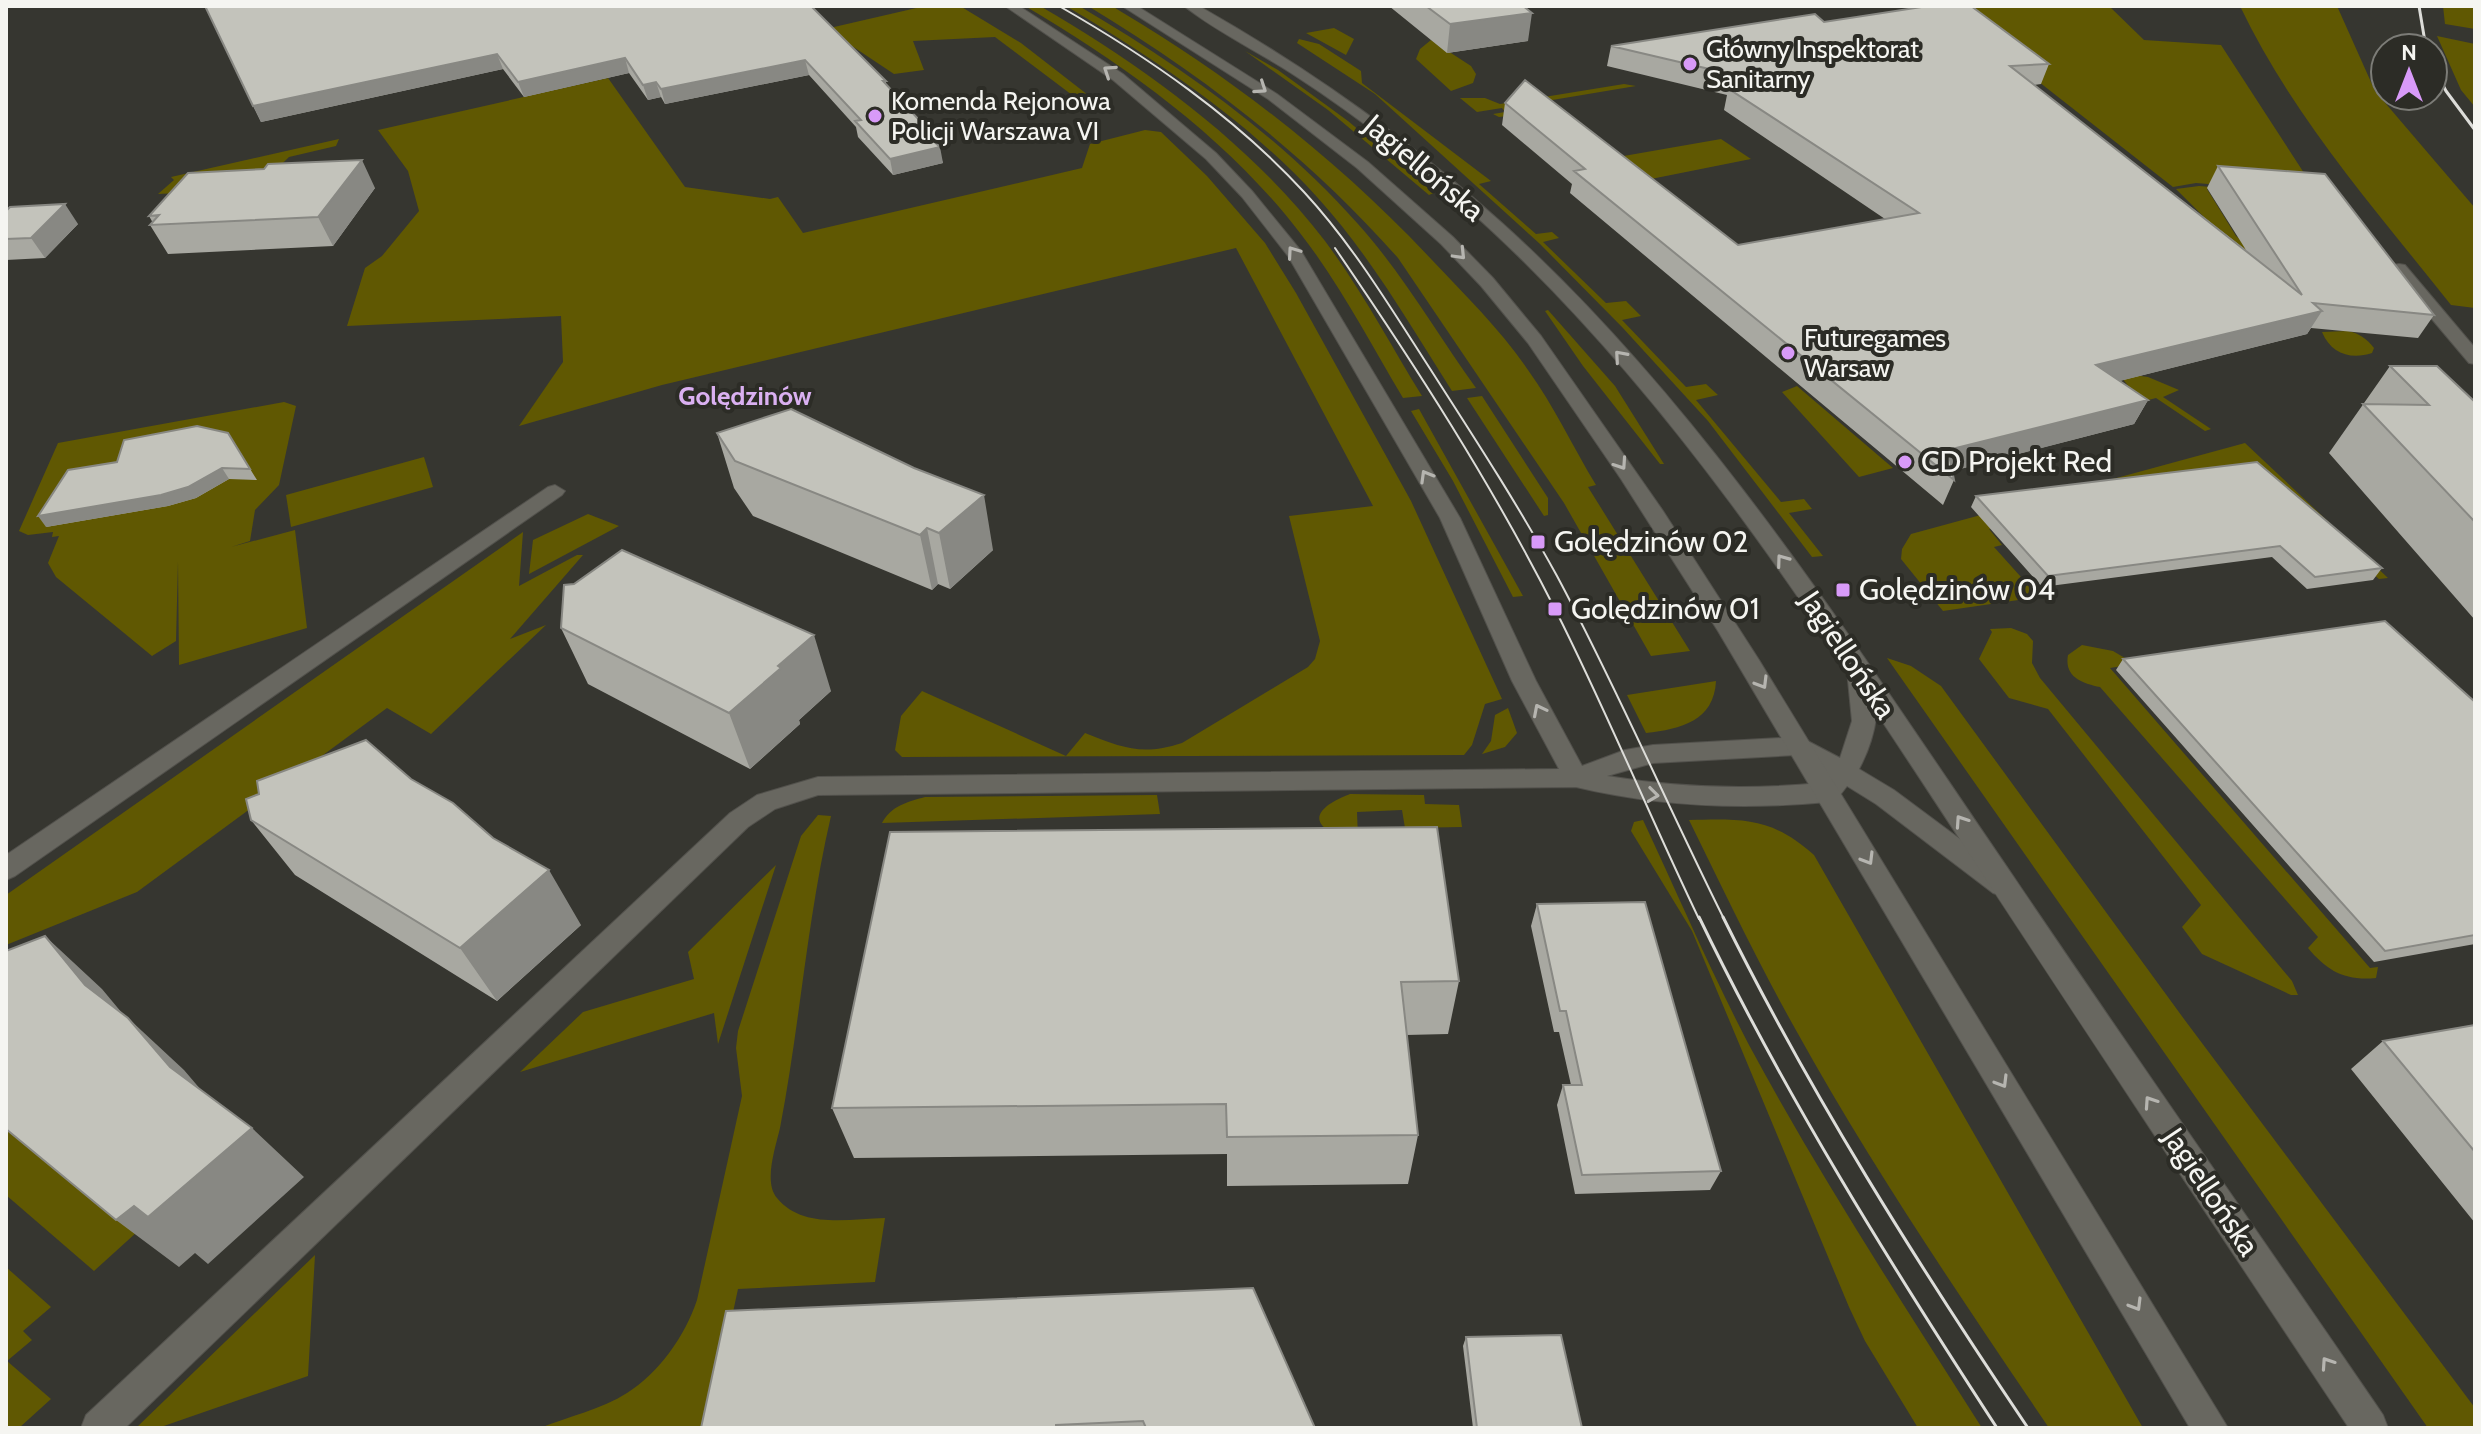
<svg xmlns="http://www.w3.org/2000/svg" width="2481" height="1434" viewBox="0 0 2481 1434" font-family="Cabin,sans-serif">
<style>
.green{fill:#605802}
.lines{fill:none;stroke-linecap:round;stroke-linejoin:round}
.minor-casing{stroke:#52514c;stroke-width:2}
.secondary-casing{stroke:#52514c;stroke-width:2}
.minor{fill:#686760;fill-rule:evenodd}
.secondary{fill:#686760;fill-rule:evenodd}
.tram-far1{stroke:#ddddd9;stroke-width:2}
.tram{stroke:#ddddd9;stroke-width:3}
.rail{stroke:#ddddd9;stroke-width:3}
.wall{fill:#a8a8a1}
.shaded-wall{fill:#888883}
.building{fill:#c3c3bb;stroke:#888883;stroke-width:2}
.oneway{stroke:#b6b5b0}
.poi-dot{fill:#d89af8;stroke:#2c2c26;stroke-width:3}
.labels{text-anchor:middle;stroke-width:8;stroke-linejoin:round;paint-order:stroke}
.far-poi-label{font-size:26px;fill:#f5f5f1;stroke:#2c2c26;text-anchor:start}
.far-neighbourhood-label{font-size:26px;font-weight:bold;fill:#dab0f1;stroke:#2c2c26}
.street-label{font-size:30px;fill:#f5f5f1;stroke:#2c2c26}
.poi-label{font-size:30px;fill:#f5f5f1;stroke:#2c2c26;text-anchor:start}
</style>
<rect width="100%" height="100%" fill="#363630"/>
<path class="green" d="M925,6H960L1021,43L1097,102L1084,104L995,37L913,41L924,70L894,74L849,44L838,46L821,30Z
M1025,6H1040C1145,67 1251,144 1325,241C1361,289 1390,344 1422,396L1403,398C1370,343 1340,284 1300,233C1228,139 1127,66 1025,6Z
M1066,6H1079C1180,65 1280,136 1358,224C1403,274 1437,334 1476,388L1452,391C1410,325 1370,255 1317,197C1247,120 1155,59 1066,6Z
M1088,6H1112L1120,11C1236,80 1340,162 1432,260C1465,295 1501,330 1528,370C1554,406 1573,447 1596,485L1588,487L1690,651L1651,656L1564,503L1398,258C1309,157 1204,76 1088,6Z
M1942,6H2109L2144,40L2221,45L2317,193L2196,183L2173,187Z
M2240,6H2337L2375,91L2475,208V308L2451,305C2375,209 2293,117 2240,6Z
M2443,6H2475V29L2445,24Z
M1334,28L1354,39L1346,55L1306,33Z
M2437,36L2475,44V107L2461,90Z
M1299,39L1319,44L1361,71L1362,83L1491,181L1479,184L1536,234L1552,232L1559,238L1543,242L1606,303L1626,301L1641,316L1622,320L1686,387L1706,384L1718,395L1696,400L1781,502L1804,499L1812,509L1789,513L1823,556L1812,557L1708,421L1622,327L1540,244L1375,94L1297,43Z
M1431,40L1471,66L1476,74L1473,83L1451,91L1416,59L1420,49Z
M1245,51L1278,70L1348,121L1434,193L1429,195L1328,110Z
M608,78L685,187L770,199L778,197L803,233L1082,168L1090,144L1145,130L1161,132L1207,176L1265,243L1296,293L1411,501L1502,699L1485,704L1472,745L1464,755L902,757L895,750L901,716L922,691L1066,756L1085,733C1123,748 1142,756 1182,743L1308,667L1315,659L1320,641L1289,516L1373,506L1236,248L662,385L519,426L563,362L561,316L347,326L365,268L382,256L419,211L408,171L378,130Z
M1624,84L1636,86L1516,106L1524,114L1499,117L1493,114L1505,112L1502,108L1477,112L1460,98H1485L1500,104Z
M339,139L336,146L289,157L256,189L158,194L174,180L171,177Z
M1721,139L1751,159L1641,181L1595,161Z
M2199,186L2273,192L2207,189L2236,236L2339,324L2212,225L2176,189Z
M1548,310L1615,386L1664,464H1660L1583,366L1545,311Z
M2348,331C2359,333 2367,339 2374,348L2372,353C2351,360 2331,354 2322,332Z
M2118,373L2148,377L2179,390L2163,397L2211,429L2205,431L2156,398L2141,402Z
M1797,386L1893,468L1859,477L1782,392Z
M1482,396L1548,498V515L1544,516L1467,398Z
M284,402L296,406L279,485L255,510L250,541L231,547L295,530L307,628L179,665L178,561L176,641L152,656L56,577L48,563L59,536L52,537L53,532L28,535L19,531L58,443Z
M1419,409L1523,596L1513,597L1453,481L1411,411Z
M2245,443L2388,578L2379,579L2291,504L1989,529L2002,545L1994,547L2039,597L1943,611L1901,559L1902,549L1911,534Z
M424,457L433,487L291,527L286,495Z
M588,514L619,526L529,574L533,540Z
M523,532L519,586L577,555H583L510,639L546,625L431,734L387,708L137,892L6,945V895Z
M2011,628L2027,634L2033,641L2032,663L2040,678L2292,981L2298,995H2291L2202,954L2182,927L2201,905L2048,709L2009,698L1979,659L1992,632L1990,629Z
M2082,645L2113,651L2135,664L2110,668L2370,968L2378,967L2376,978C2345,981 2327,971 2308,948L2318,937L2100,687C2082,683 2064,677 2068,655Z
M1887,658L1911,666L1941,686L2184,1019L2475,1408V1428H2428Z
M1716,681C1714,721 1681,729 1646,733L1627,695Z
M1508,708L1517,733L1505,747L1482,754L1491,741L1495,715Z
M1350,794L1424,795L1425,804L1459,805L1462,827L1405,828L1402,810L1357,812L1358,839C1349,836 1334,835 1326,829C1305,813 1339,798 1350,794Z
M1157,795L1160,814L882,823C891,806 907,802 925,797Z
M818,815L831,816C807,919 800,1024 780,1128C776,1146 763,1182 777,1198C802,1229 849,1219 885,1218L875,1282L738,1289L708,1428H540C567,1417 602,1409 627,1393C659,1373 685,1336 697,1300L742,1096L736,1048L738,1031L801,836Z
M1643,820C1678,895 1711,972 1749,1045C1820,1177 1902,1302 1982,1428H1918L1865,1341L1849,1307L1692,931L1631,831L1634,822Z
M1689,820C1744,819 1771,817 1814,855L2143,1428H2049C1961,1298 1873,1169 1797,1032C1758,963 1724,891 1689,820Z
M776,865L718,1044L714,1013L520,1072L583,1012L694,979L688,952Z
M6,1129L137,1232L94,1271L6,1195Z
M315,1255L308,1376L158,1428H136Z
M6,1267L51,1307L23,1331L32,1340L7,1361L51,1399L19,1428H6Z"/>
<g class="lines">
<defs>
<path id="minor" d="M1005,6H1019L1123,74L1216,153L1252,191L1301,251L1460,518L1536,681L1582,766L1625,750L1653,745L1800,737L1840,758L1852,721L1847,670L1851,664H1867C1886,696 1875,739 1859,769L1894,790L2011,877L2015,885L2011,893L2002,896L1993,893L1876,804L1847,786L1837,799L1828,802C1742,810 1660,807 1576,787L818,795L775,809L748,827L125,1428H81L86,1415L730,813L757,795L818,777L1559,769L1512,681L1440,518L1288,256L1242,197L1206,159L1113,80ZM1796,755L1828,775L1821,783C1749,790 1679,788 1607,776L1653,763Z
M2399,264L2405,265L2475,348V364L2469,363L2393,273L2391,269L2393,265Z
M555,485L565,491L562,495L15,876L6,880V855L548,487Z"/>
<path id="secondary" d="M1122,6H1137L1277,94L1368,162L1453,237L1493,278L1541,336L1663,511L1759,660L2228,1428H2190L1718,631L1621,479L1528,343L1481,286L1441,244L1357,168L1268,99Z
M1184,6H1199C1308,68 1409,139 1502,223C1707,408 1858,650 2013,876C2135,1057 2260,1235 2383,1415L2388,1428H2349C2220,1234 2090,1039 1963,844C1822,630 1681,407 1492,231C1431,174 1365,121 1294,75C1259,52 1217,32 1184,6Z"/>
</defs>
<use href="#minor" class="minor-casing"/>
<use href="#secondary" class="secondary-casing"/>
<use href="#minor" class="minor"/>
<use href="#secondary" class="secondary"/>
<path class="tram-far1" d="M1059,6C1148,57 1234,116 1304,192C1352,244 1389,305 1427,364C1472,434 1517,503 1557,576C1617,688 1667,805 1724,919
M1335,248C1415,365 1492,484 1556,611C1607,712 1650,817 1699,919"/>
<path class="tram" d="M1699,917C1785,1095 1889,1262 1997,1428
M1723,917C1811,1095 1917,1263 2028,1428"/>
<path class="rail" d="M2419,6L2426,48
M2433,66L2446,91L2475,130"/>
</g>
<path class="wall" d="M205,6H811L886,81V85L935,142L943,163L893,175L858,137L856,127L809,75L665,104L661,97L648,100L629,73L524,97L503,69L261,122Z
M1389,6H1523L1528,41L1447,53Z
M1824,22L2049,64L2041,84L2034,85L2246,250L2207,188L2218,166L2434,315L2418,338L2311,328L2307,334L2119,381L2148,400L2134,424L1952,471L1954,480L1943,505L1570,193L1572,184L1502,125L1505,103L1738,245L1885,219L1724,110L1727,95L1607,66L1611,46Z
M264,169L375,188L333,246L168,254L150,225L153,223L149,216Z
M6,211L78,224L45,258L6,260Z
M2390,366L2475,402V620L2329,453Z
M228,433L257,480L229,479L196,498L168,506L46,527L117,462Z
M717,433L993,550L950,589L938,584L932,590L753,516L734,488Z
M2257,462L2382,568L2373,580L2307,589L2272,557L2042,587L1971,507L1976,496Z
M561,628L831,691L799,720L800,724L750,769L588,684Z
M2123,659L2475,702V944L2374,962L2116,670Z
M251,820L581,925L497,1001L295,875Z
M890,832L1459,981L1448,1034L1406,1035L1418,1135L1408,1184L1227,1186V1154L854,1158L832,1108Z
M1537,904L1721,1171L1710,1190L1575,1194L1557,1105L1563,1085H1571L1559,1032H1554L1531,926Z
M2475,1025V1223L2351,1069L2383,1041Z
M726,1311L1315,1428H701Z
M1466,1337L1582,1428H1473L1463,1346Z"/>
<path class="shaded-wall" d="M1532,13L1528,41L1447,53L1450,24Z
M497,54L503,69L261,122L253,106Z
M625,58L629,73L524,97L518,82Z
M805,60L809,75L665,104L661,89Z
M656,82L661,97L648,100L643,85Z
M934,136L936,148L940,147L943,163L893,175L890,159L929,137Z
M362,160L375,188L333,246L318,217Z
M65,204L78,224L45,258L31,238Z
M2322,311L2307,334L2084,390L2096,365Z
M2148,400L2134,424L1945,473L1948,450Z
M222,468L229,479L196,498L168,506L46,527L38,516Z
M984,495L993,550L950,589L939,533Z
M927,528L938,584L932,590L920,535Z
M814,635L831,691L799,720L800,724L750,769L729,713L778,666Z
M549,870L581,925L497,1001L460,948Z
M45,936L102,989L142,1037L85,985Z
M128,1018L184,1070L225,1118L170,1067Z
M252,1128L304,1177L208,1264L195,1253L179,1267L116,1220L134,1206Z"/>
<path class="building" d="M205,6H811L886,81H883L934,136L929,137L940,147L890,159L855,121L861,120L805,60L661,89L656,82L643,85L625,58L518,82L497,54L253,106Z
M1426,6H1523L1532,13L1450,24Z
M1928,6H1971L2049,64L2010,66L2302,295L2218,166L2325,174L2434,315L2313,303L2322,311L2096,365L2148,400L1948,450L1954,480L1574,171L1585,169L1505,103L1525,80L1738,245L1919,213L1729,89L1769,83L1611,46L1815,14L1824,22Z
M362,160L318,217L150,225L159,215L149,216L188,173L264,169L268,164Z
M65,204L31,238L6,239V211L10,207Z
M2390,366H2437L2475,402V522L2363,404L2429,405Z
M791,409L914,468L984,495L939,533L927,528L920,535L735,461L717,433Z
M197,426L228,433L250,469L222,468L188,487L161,495L38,516L68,470L117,462L124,440Z
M2257,462L2382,568L2315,577L2280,546L2048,576L1976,496Z
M622,550L814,635L778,666L781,668L729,713L561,628L564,585L574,584Z
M2385,621L2475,702V935L2385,951L2123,659Z
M366,740L411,779L453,803L493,838L549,870L460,948L251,820L246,799L259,794L257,781Z
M1437,827L1459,981L1401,982L1418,1135L1227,1137L1226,1104L832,1108L890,832Z
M1645,902L1721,1171L1582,1175L1563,1085H1582L1566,1011H1560L1537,904Z
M45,936L85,985L128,1018L170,1067L252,1128L148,1217L134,1206L116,1220L6,1129V951Z
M2475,1025V1152L2383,1041Z
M1253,1288L1315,1428H1146L1143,1421L1056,1425V1428H701L726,1311Z
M1561,1335L1582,1428H1477L1466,1337Z"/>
<defs><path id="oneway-chevron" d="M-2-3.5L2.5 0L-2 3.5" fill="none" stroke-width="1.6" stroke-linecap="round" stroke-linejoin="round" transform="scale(2)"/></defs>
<g class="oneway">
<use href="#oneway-chevron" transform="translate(1109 71) rotate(-146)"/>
<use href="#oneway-chevron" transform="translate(1261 88) rotate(34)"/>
<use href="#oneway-chevron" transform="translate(1293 252) rotate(-125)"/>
<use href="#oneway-chevron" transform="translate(1460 254) rotate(46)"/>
<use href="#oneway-chevron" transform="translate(1620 356) rotate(-131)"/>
<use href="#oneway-chevron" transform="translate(1621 464) rotate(56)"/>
<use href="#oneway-chevron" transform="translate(1426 476) rotate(-120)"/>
<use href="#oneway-chevron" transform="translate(1782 560) rotate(-126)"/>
<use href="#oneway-chevron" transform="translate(1762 683) rotate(59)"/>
<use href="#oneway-chevron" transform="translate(1539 710) rotate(-117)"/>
<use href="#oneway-chevron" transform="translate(1653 795) rotate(7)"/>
<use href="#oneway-chevron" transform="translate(1961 821) rotate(-124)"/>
<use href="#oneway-chevron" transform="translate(1868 859) rotate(59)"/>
<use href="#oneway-chevron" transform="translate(2002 1082) rotate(59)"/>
<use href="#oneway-chevron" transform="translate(2150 1102) rotate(-124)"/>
<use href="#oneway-chevron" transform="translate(2136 1305) rotate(59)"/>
<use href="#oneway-chevron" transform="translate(2327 1363) rotate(-124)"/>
</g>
<g class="poi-dot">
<circle cx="1690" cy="64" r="8"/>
<circle cx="875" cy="116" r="8"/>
<circle cx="1788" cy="353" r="8"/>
<circle cx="1905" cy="462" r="8"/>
<rect x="1530" y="534" width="16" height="16" rx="4"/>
<rect x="1835" y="582" width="16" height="16" rx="4"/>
<rect x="1547" y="601" width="16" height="16" rx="4"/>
</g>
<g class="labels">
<g class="far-poi-label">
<text x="1706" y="58">Główny Inspektorat<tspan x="1706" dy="30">Sanitarny</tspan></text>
<text x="891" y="110">Komenda Rejonowa<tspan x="891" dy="30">Policji Warszawa VI</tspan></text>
<text x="1804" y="347">Futuregames<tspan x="1804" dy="30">Warsaw</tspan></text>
</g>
<g class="far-neighbourhood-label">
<text x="745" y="405">Golędzinów</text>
</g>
<g class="street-label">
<text transform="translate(1424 168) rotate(40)" y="10">Jagiellońska</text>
<text transform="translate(1848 655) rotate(56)" y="10">Jagiellońska</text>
<text transform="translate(2211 1192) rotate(56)" y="10">Jagiellońska</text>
</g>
<g class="poi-label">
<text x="1921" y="472">CD Projekt Red</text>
<text x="1554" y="552">Golędzinów 02</text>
<text x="1859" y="600">Golędzinów 04</text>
<text x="1571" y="619">Golędzinów 01</text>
</g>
</g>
<rect width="2481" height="1434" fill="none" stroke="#f5f5f1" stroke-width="16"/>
<g transform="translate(2409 72)"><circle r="38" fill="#2c2c26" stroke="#7c7c77" stroke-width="2"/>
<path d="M0-6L14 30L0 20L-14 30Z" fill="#d89af8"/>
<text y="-12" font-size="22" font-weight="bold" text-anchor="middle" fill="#f5f5f1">N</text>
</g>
</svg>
